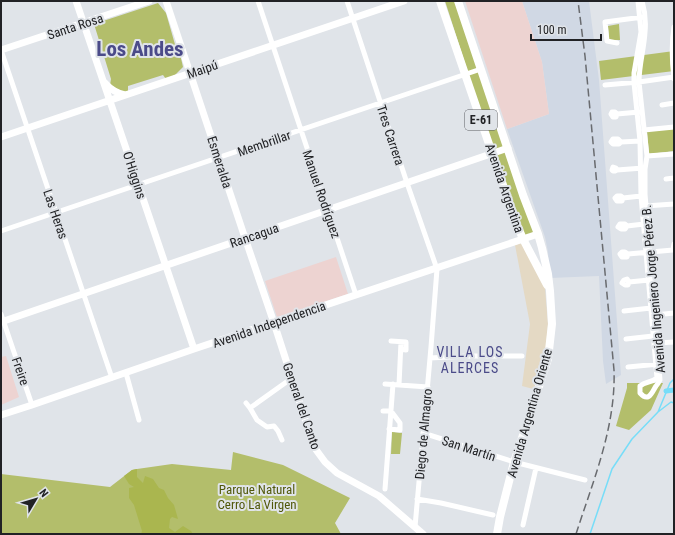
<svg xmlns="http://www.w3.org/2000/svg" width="675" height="535" viewBox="0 0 675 535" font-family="'Roboto Condensed',sans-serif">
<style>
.built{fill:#d0d8e4}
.industrial{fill:#e4d9c4}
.education{fill:#edd3d1}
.green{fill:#b3be6b}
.forest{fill:#aab64f}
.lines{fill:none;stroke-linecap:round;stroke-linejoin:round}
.stream{stroke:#77ddf8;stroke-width:1.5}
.canal{stroke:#77ddf8;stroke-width:5}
.minor{stroke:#fff;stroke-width:5}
.secondary{stroke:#fff;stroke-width:7}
.primary{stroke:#fff;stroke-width:8}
.rail{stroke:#696b6f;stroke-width:1.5;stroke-dasharray:8 4;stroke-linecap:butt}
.labels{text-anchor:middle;stroke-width:4;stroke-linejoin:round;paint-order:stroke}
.shield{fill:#e0e4e9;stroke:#5a5c60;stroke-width:1}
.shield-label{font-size:12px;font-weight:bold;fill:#212225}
.street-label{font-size:13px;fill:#212225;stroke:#e0e4e9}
.park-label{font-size:13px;fill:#51580a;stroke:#e0e4e9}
.neighbourhood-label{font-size:14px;letter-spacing:1px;fill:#4b4b89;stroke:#e0e4e9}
.town-label{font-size:21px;font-weight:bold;fill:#4b4b89;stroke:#e0e4e9}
</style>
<rect width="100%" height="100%" fill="#e0e4e9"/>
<path class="built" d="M522,1H589L599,80L621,375L606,384L603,361L599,276L550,278L548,252L545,237L507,129L549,114L542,62Z"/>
<path class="industrial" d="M522,243L545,288L548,324L545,357L537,390L522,386L530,324L515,245Z"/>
<path class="education" d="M465,1H522L542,62L549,114L507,129Z
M336,257L348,294L277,317L265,281Z
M6,356L19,397L1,405V357Z"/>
<path class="green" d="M445,1H457L534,232L523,237L515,218Z
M158,3L166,13L178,55L180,54L183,67L175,75L166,79L163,75L128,86V91L123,92L110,85L111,79L94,24Z
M619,24L620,40H611L609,39L608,26Z
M674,51V71L601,80L599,61Z
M674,129V151L649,154L647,131Z
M627,383H663L651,410L629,430L616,426L627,388Z
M392,432L402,433L400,454H391Z
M233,452L283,465L350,498L335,523L341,534H1V474L110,487L132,470L137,469L172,464L231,470Z"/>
<path class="forest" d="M137,469V477L143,483L145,476L153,479L159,488L164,490L168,498L174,505L178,519L172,517L170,519L169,528L175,532L183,526L191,531L193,534H141L142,531L134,505L129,498V488L134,487L129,484L124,476L132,470Z"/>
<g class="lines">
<path class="stream" d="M658,412L671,402L674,403
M590,534L612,469L632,439L658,412L670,383L674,379"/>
<path class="canal" d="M666,391L674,390"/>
<path class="minor" d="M258,1L356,295
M347,1L407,183L437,269L431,347L415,527
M638,1L641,32L634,73V83L640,141L641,196L657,378C651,383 646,381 640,386V393C649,403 652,392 656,386C658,384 659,382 660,380L645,194V169L647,156L639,82C639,65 644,49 645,32C646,22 645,11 642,1
M674,27C671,45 672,62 674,79
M617,43L607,41L605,22L643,17
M1,50L112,378
M605,85L639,82L674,77
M662,105L674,103
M617,114L616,117H613L611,114L612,112H615L617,114L639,112
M644,130L674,127
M621,142L619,144H613L611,142L613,139H618L621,142L640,141
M647,156L674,154
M617,170L615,171H613L612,170L613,167L616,168L617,170L643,168
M666,179L674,178
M623,198L622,201H617L615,198L617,196H621L623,198L641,196
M645,206L674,204
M627,226L625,229H621L618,227L620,224H625L627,226L644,224
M1,231L481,69
M628,254L627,257H622L620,254L622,252H625L628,254L673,250L674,244
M629,282L628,285H625L622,283L624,280L627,279L629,282L649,280
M624,311L651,308L655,315L674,313
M1,314L32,405
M626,339L653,336
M391,341L406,342V350L401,349
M658,343L674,342
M430,358L467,356H522
M628,367L659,364
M126,373L139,420
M385,384L428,387
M399,385L401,342
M246,403L250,408
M383,411H391L400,423V430L389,429
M423,433L514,462L585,480
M282,440L278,431L274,426L267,427L257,420L250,408L292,378
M385,489L393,384
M417,499L441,503L493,515
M523,525L536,468"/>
<path class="secondary" d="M76,1L194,349
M166,1L245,238L274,323L314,447L325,462L337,473L379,496L423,534
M1,50L149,1
M105,83C111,90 116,93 125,95
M1,137L404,1
M1,322L508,148
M1,415L32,405L194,349L538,234"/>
<path class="primary" d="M440,1L515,220L523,239L547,285
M458,1L523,195L538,234L542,248L548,274L550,291L552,324L548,359L528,420L514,462L500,517L497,534"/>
<path class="rail" d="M576,534C593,481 616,427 614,370L585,56L578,1"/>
</g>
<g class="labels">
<rect class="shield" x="465" y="110" width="32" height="20" rx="3"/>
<g class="shield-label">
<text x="481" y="124">E-61</text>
</g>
<g class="street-label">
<text transform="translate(75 26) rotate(-18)" y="5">Santa Rosa</text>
<text transform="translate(202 69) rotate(-19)" y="5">Maipú</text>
<text transform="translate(391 135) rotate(72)" y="5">Tres Carrera</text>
<text transform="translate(264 143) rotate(-19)" y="5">Membrillar</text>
<text transform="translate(220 162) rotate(72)" y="5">Esmeralda</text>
<text transform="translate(135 175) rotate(72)" y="5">O'Higgins</text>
<text transform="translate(505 188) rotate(71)" y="5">Avenida Argentina</text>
<text transform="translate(322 194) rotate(71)" y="5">Manuel Rodríguez</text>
<text transform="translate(56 214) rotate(71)" y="5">Las Heras</text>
<text transform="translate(254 235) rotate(-19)" y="5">Rancagua</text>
<text transform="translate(653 289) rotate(-95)" y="5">Avenida Ingeniero Jorge Pérez B.</text>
<text transform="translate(269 324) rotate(-19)" y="5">Avenida Independencia</text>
<text transform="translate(21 371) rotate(71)" y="5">Freire</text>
<text transform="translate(302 406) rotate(71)" y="5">General del Canto</text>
<text transform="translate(529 413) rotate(-74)" y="5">Avenida Argentina Oriente</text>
<text transform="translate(423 434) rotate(-85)" y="5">Diego de Almagro</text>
<text transform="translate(469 448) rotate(18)" y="5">San Martín</text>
</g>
<g class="park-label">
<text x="257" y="494">Parque Natural<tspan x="257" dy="15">Cerro La Virgen</tspan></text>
</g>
<g class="neighbourhood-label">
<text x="470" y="357">VILLA LOS<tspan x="470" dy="16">ALERCES</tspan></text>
</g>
<g class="town-label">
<text x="140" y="56">Los Andes</text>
</g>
</g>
<rect width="675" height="535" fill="none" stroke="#212225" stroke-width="4"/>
<g transform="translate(36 499) rotate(52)" stroke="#e0e4e9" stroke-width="3" paint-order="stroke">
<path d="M0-3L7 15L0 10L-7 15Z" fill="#212225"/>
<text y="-6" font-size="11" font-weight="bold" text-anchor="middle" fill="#212225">N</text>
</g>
<path d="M531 34v6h70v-6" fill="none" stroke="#212225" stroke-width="2"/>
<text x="537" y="34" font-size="12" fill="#212225" stroke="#e0e4e9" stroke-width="3" paint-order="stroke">100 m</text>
</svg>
